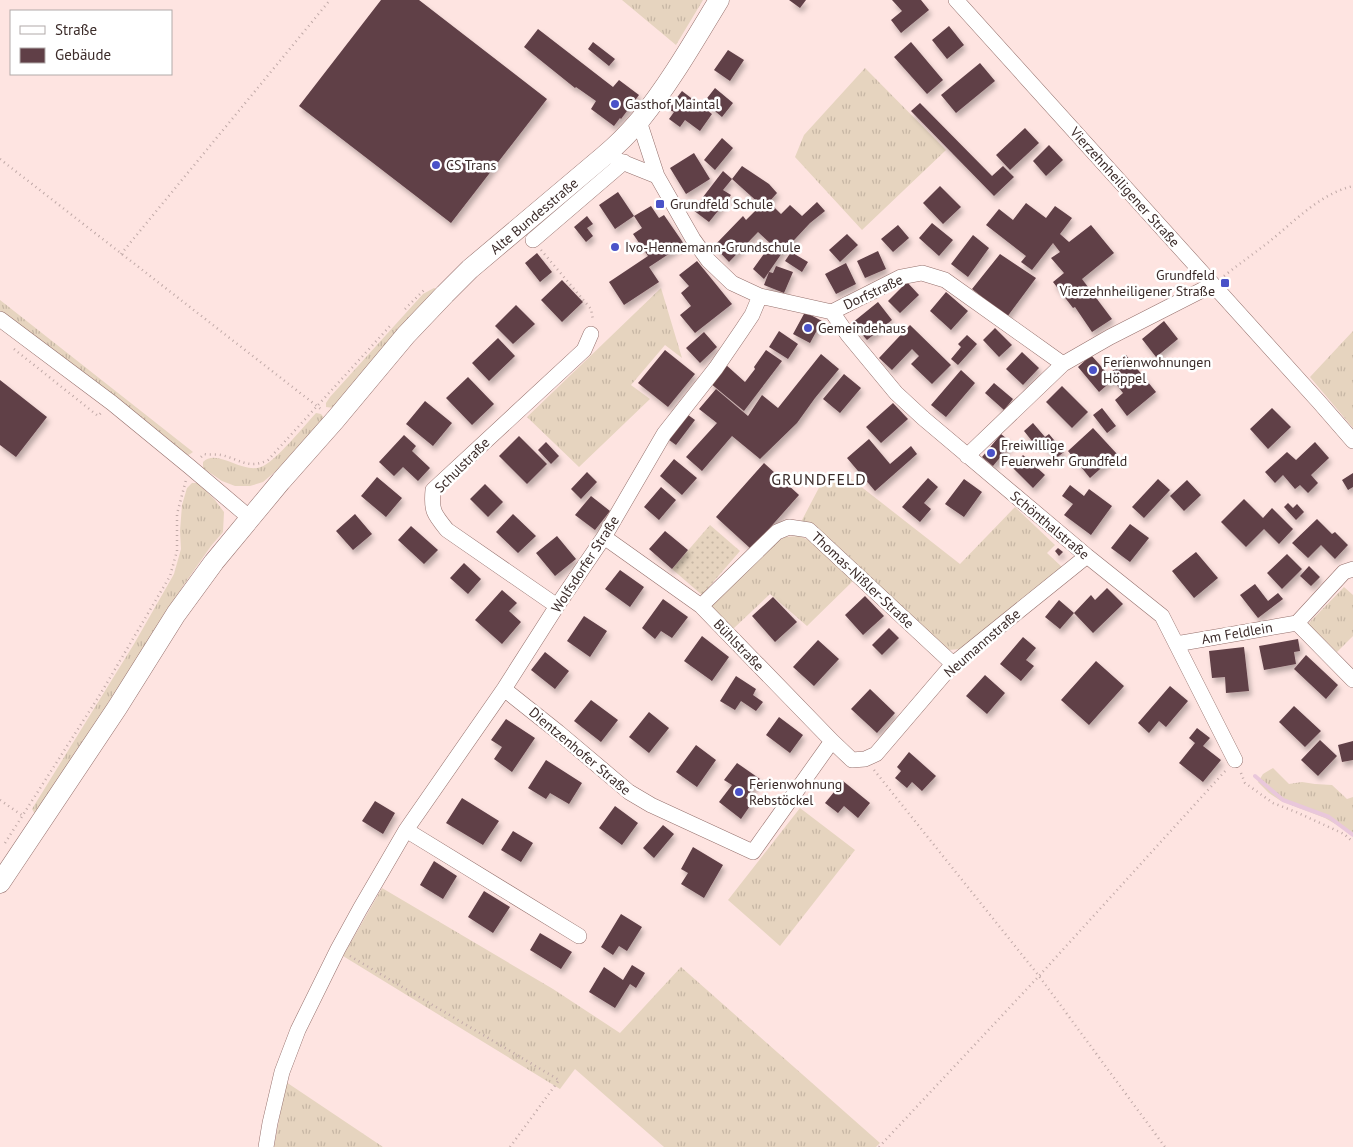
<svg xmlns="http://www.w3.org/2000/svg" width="1353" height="1147" viewBox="0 0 1353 1147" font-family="'PT Sans',sans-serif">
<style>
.grass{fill:url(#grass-tufts)}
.park{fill:url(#park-dots)}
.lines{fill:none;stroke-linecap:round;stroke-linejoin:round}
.stream{stroke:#e9c7db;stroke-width:4}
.building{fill:#603f47;filter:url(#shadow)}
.minor-casing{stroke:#946f6b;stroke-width:16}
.major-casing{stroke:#946f6b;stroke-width:21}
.path{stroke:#c0a9a7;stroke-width:2.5;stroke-dasharray:1 4;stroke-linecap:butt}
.minor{stroke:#fff;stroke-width:15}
.major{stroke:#fff;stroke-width:20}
.poi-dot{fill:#4a52c8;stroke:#fff;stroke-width:2}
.labels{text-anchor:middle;stroke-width:5;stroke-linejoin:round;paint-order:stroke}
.poi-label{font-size:14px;fill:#3b2b29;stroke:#fff;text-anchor:start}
.street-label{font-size:14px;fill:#3b2b29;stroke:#fff}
.quarter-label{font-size:16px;letter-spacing:1px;fill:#3b2b29;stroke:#fff}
</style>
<defs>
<pattern id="grass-tufts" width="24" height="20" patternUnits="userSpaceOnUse" patternTransform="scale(1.25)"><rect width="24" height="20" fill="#e6d4bf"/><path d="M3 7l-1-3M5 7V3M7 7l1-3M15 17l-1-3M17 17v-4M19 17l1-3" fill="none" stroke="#c6b6a4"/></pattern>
<pattern id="park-dots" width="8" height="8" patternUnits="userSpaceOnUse" patternTransform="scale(1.25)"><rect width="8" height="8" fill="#e6d4bf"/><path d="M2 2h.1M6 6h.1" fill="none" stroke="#c6b6a4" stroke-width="1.8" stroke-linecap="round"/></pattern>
<filter id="shadow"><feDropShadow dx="2.5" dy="4.5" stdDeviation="2.5" flood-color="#0004"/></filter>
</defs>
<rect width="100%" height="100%" fill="#fee4e1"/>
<path class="grass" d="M622,0H703L676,45Z
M865,68L946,150L862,230L795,157L804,135Z
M434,288L437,289L334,408L326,407V403L330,397L423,294Z
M661,288L682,358L665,345L631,385L650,399L579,467L527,417Z
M0,300L193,452L187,456L0,312Z
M1353,331V428L1310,377Z
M316,413L321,414L325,419L276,471L263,482L250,486H235L222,481L203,468V462C217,448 242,474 261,467C275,462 305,425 316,413Z
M838,474L850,478L960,564L1015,507L1055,545L1047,553L1062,567L960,649L949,650L801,522L823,480L830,475Z
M192,483H198L215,500L224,512L223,532L211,546L183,586L41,808L35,814L32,809L134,644L174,574L181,549L180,531L182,505L187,488Z
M799,536L811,541L855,579L807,626L770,594L733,629L709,605L772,545L785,537Z
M1344,587L1353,595V636L1337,652L1308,624Z
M1273,768L1289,784L1302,782L1315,784L1332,785L1347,799L1353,797V836L1337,825L1325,818L1281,801L1269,793L1258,782L1263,774Z
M800,808L855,850L780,946L728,900Z
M382,888L553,989L620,1033L681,967L880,1143L876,1147H664L575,1069L560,1089L343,956Z
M286,1082L383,1147H274Z"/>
<path class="park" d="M710,525L740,551L702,595L672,569Z"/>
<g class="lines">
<path class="stream" d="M1255,776L1283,800L1329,817L1353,835"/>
</g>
<path class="building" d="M381,0H419L547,99L451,223L299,106Z
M789,0H806L800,8Z
M892,0H921L929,10L901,33L891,20L902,11Z
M949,26L964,45L947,59L932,40Z
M538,29L613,87L619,80L639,95L621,119L620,118L614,126L591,109L596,101L576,87L575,88L524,47Z
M593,42L615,59L609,66L588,49Z
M911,42L943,80L927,94L894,57Z
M728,50L744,60L730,81L714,70Z
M980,63L995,81L956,113L941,95Z
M715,88L733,103L722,117L704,102Z
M682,91L712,114L700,131L685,120L680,127L669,119L674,112L668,109Z
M920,103L992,176L1003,166L1014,177L994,196L911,111Z
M1025,128L1039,143L1010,170L996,155Z
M722,138L733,148L715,170L704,160Z
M1049,145L1063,160L1046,176L1033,161Z
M694,153L710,179L686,194L670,168Z
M742,166L769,184L777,193L769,202L781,214L790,205L802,216L817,202L825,211L810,223L782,253L764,279L753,269L771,244L758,232L729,262L714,246L743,216L746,220L761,205L732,179Z
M723,171L732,179L723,190L731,195L709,222L693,210Z
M940,186L961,207L943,224L923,203Z
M618,192L634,216L615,229L599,205Z
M1026,203L1046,218L1055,206L1072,218L1060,234L1069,242L1091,225L1114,253L1082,279L1112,319L1092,332L1075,307L1073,308L1053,282L1064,273L1051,258L1060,252L1053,243L1032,270L1021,262L1026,256L986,225L999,209L1013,220Z
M651,206L659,218L664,215L684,244L649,267L659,282L624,305L609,282L648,256L633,234L642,228L634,216Z
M587,216L593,224L587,228L593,236L586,242L574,227Z
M932,223L953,240L939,256L919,238Z
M898,225L909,238L893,252L881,239Z
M847,234L858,245L840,262L829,250Z
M973,235L989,248L968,277L951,264Z
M878,251L886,269L865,278L857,261Z
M791,252L808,262L802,272L785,261Z
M537,253L552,272L540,282L525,263Z
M1000,254L1036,278L1007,317L972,289Z
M697,261L732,304L695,333L680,315L691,306L681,293L689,286L679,275Z
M846,263L856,284L836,294L825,274Z
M776,266L793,272L784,293L764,285L769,272L773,273Z
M562,280L583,302L562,322L541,300Z
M907,282L919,295L900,313L888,301Z
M946,292L968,311L951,330L930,311Z
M878,302L892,320L867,340L852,323Z
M516,305L535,324L513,344L495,326Z
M805,312L822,321L810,343L793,334Z
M1164,321L1178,339L1156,357L1142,339Z
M910,325L951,365L932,384L911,364L919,356L912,349L892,370L879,358Z
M995,328L1012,345L999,357L983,340Z
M779,331L798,344L788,359L769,347Z
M704,332L717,347L700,363L686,348Z
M967,335L977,344L958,365L951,359L961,347L958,344Z
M498,338L515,356L489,381L472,363Z
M665,350L695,374L668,407L638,383Z
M766,350L782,361L744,411L710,383L725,364L745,382L755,369L754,367Z
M1022,352L1039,368L1023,385L1006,369Z
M821,354L839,369L815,398L797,423L760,459L732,436L702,471L686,457L717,423L699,409L716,389L748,416L762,395L778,408Z
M1091,355L1108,374L1115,369L1113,366L1126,355L1156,392L1127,416L1115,400L1123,393L1113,380L1099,392L1078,367Z
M961,370L975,383L946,417L931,405Z
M844,374L861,388L840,413L823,399Z
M468,377L494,404L472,425L446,398Z
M0,380L47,417L16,457L0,445Z
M994,383L1013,399L1004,410L985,393Z
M1062,386L1088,412L1072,428L1046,402Z
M425,401L452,423L433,446L406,424Z
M893,403L908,419L881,443L866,427Z
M1102,408L1116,426L1107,433L1093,415Z
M1272,408L1291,427L1268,449L1250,429Z
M684,412L695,420L676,445L665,437Z
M1033,423L1045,437L1049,434L1064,452L1055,459L1041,442L1036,446L1024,431Z
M1093,428L1117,454L1090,478L1068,451Z
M1001,434L1012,443L993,466L982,457Z
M404,435L416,446L412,451L430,468L418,481L403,467L394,476L379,462Z
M519,436L547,464L527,484L499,456Z
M869,439L890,464L911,446L917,454L875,491L847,458Z
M546,442L559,456L551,464L538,450Z
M1315,442L1329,458L1311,475L1318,483L1308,493L1300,485L1295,489L1283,475L1275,483L1265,472L1287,452L1296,460Z
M1023,455L1045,475L1033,488L1012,467Z
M674,459L697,478L682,495L660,476Z
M764,463L799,495L751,549L716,517Z
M587,472L597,482L581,499L571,489Z
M1353,473V487L1348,490L1342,480Z
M377,477L402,498L386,517L361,496Z
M928,478L938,487L924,503L931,509L920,522L902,507Z
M964,479L982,492L964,517L945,504Z
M1158,479L1170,490L1144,518L1132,507Z
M1187,480L1201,495L1184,511L1170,496Z
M485,484L503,502L488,517L470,499Z
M1070,485L1084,496L1089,489L1112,506L1091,535L1064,515L1073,504L1062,496Z
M661,487L676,500L659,520L644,507Z
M591,496L610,511L595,530L575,515Z
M1244,499L1263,518L1272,508L1293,529L1279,544L1264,529L1246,547L1221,522Z
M1288,503L1293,508L1297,504L1304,512L1296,520L1284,507Z
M355,514L372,534L353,550L336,531Z
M513,514L536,536L518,553L496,532Z
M1317,519L1332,534L1335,532L1348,545L1335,559L1321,545L1308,558L1292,543Z
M1130,524L1149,538L1130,562L1111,548Z
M411,526L438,550L424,564L398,540Z
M665,531L688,550L672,569L649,549Z
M557,536L576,559L555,576L536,553Z
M1058,548L1063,552L1059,556L1055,551Z
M1196,552L1218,578L1194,598L1172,571Z
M1287,554L1302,569L1282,589L1267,573Z
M464,563L481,579L468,594L450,578Z
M1309,566L1320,577L1311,586L1300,576Z
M620,570L644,587L630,607L605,589Z
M1255,584L1268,601L1278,593L1283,599L1258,618L1240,595Z
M1107,588L1123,604L1093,633L1074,613L1091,595L1095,600Z
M502,590L517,603L509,611L521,622L502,644L475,620Z
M865,596L884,616L863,635L845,615Z
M773,597L797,622L775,642L752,616Z
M663,599L688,617L672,638L661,631L655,639L642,628Z
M1059,600L1074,613L1060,629L1045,617Z
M584,616L607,631L590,657L567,641Z
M889,628L899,638L882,655L872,645Z
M702,636L729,657L712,681L684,661Z
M1023,637L1036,648L1026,660L1034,666L1021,681L1000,664Z
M1298,639L1300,651L1294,652L1296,664L1264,670L1259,646Z
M818,640L839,659L814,686L793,667Z
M1244,647L1249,691L1226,693L1225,677L1212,678L1209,651Z
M545,652L569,671L555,689L531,670Z
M1306,655L1338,685L1326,699L1294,669Z
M1096,661L1124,686L1089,725L1061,700Z
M985,675L1005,693L987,714L966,696Z
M736,676L756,689L753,695L763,702L756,711L741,701L735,710L720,701Z
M1170,686L1188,701L1166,727L1159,721L1149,733L1138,723Z
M870,689L895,713L877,733L851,709Z
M591,700L618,720L601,742L574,721Z
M1294,706L1321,731L1305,747L1279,722Z
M649,712L669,728L649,753L629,737Z
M779,717L803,735L790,753L766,735Z
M506,719L535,738L512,772L494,759L502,747L491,740Z
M1197,728L1210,738L1203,746L1221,760L1203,782L1179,763L1195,743L1189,738Z
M1320,740L1337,756L1318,776L1301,760Z
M1353,741V760L1342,762L1338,745Z
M696,745L716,760L697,787L676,772Z
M909,752L936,776L922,791L912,782L907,788L895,778L901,771L897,767Z
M546,760L582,783L569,804L550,793L546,799L528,788Z
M737,763L760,779L746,798L752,803L741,819L719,802L732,785L724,780Z
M843,781L870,803L858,818L844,806L838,813L825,803Z
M462,798L499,821L483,845L446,823Z
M375,801L395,813L383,834L362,821Z
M615,806L638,823L622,845L599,828Z
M663,825L674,834L654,858L643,848Z
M513,831L533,843L521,862L501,850Z
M693,847L723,865L704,898L681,884L688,873L681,869Z
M434,861L457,876L443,899L420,885Z
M484,891L510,907L493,933L468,917Z
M621,914L642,927L627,951L619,946L613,955L601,947Z
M540,933L572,952L561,969L530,950Z
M632,965L645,973L636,988L630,984L615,1008L589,992L604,967L623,980Z"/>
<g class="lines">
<defs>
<path id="minor" d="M956,0L1319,402L1353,441
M639,121L657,176L693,239L708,260L732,283L760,296L832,312L901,277L922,273L945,280L1063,364
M617,160L657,176
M533,240L624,162
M832,312L848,335L896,393L923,418L1087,556L1162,616L1235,760
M0,319L112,403L190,467L250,518
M967,456L1063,364L1110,337L1212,285
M604,537L701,606L832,741L852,760L865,759L876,754L953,664L1087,556
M557,606L447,530C434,514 431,511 433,490L584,350L591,334
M701,606L777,532L789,527L809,530L953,664
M1297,623L1353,680
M1176,644L1297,623L1344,572L1353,569
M504,689L558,732L629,792L651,805L753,852L832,741
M406,830L579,936
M266,1147L270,1123L282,1072L298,1030L338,949L360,909L406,830L504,689L557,606L604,537L664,434L716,368L742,330L752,315L760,296"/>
<path id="major" d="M0,883L117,708L176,614L214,562L281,481L335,420L406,335L445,294L470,269L604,156C617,145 629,133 640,120C670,83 694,41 719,0"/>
</defs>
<use href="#minor" class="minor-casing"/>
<use href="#major" class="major-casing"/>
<path class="path" d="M0,159L322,410
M541,250L591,309L593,320
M121,254L330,0
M1224,276C1239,264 1255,253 1270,241C1296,220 1320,194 1353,186
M405,309L424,290
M14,349L98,416L101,413
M201,457L204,454C210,455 216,454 221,455C240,459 248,470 268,460L390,326
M874,770L1039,976L1165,1147
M1241,773L1245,783L1273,803L1296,812L1344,834L1353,842
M0,800L23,816
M5,843L101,693L170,576L177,551V514L186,480
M350,956L559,1080L510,1147
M879,1147L1039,976L1227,769"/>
<use href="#minor" class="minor"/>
<use href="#major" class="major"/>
</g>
<g class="poi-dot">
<circle cx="615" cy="104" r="5"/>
<circle cx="436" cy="165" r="5"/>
<rect x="655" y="199" width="10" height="10" rx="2.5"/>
<circle cx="615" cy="247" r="5"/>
<rect x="1220" y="278" width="10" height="10" rx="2.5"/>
<circle cx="808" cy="328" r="5"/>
<circle cx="1093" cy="370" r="5"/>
<circle cx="991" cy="453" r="5"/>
<circle cx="739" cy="792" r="5"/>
</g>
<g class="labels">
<g class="poi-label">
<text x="625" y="109">Gasthof Maintal</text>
<text x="446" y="170">CS Trans</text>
<text x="670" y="209">Grundfeld Schule</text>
<text x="625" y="252">Ivo-Hennemann-Grundschule</text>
<text x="1215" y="280" text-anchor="end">Grundfeld<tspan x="1215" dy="16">Vierzehnheiligener Straße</tspan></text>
<text x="818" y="333">Gemeindehaus</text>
<text x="1103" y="367">Ferienwohnungen<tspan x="1103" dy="16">Höppel</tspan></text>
<text x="1001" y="450">Freiwillige<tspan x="1001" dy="16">Feuerwehr Grundfeld</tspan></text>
<text x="749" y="789">Ferienwohnung<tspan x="749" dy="16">Rebstöckel</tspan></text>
</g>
<g class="street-label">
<text transform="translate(1125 187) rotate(48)" y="5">Vierzehnheiligener Straße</text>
<text transform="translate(534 216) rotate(-40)" y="5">Alte Bundesstraße</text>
<text transform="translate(873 292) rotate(-25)" y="5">Dorfstraße</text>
<text transform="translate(462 465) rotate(-45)" y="5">Schulstraße</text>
<text transform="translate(1050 525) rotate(40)" y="5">Schönthalstraße</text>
<text transform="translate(585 564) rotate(-57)" y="5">Wolfsdorfer Straße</text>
<text transform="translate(863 580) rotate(43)" y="5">Thomas-Nißler-Straße</text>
<text transform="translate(1237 633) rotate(-10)" y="5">Am Feldlein</text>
<text transform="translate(982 643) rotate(-41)" y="5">Neumannstraße</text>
<text transform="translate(739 645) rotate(46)" y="5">Bühlstraße</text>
<text transform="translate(580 751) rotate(40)" y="5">Dientzenhofer Straße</text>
</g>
<g class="quarter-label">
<text x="819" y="485">GRUNDFELD</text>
</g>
</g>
<rect x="10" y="10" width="162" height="65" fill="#ffffff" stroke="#b1aaa9"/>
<rect x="20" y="26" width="25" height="8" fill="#ffffff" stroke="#b1aaa9"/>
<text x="55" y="35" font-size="15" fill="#3b2b29">Straße</text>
<rect x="20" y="48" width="25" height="15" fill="#603f47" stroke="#b1aaa9"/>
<text x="55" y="60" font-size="15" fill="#3b2b29">Gebäude</text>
</svg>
